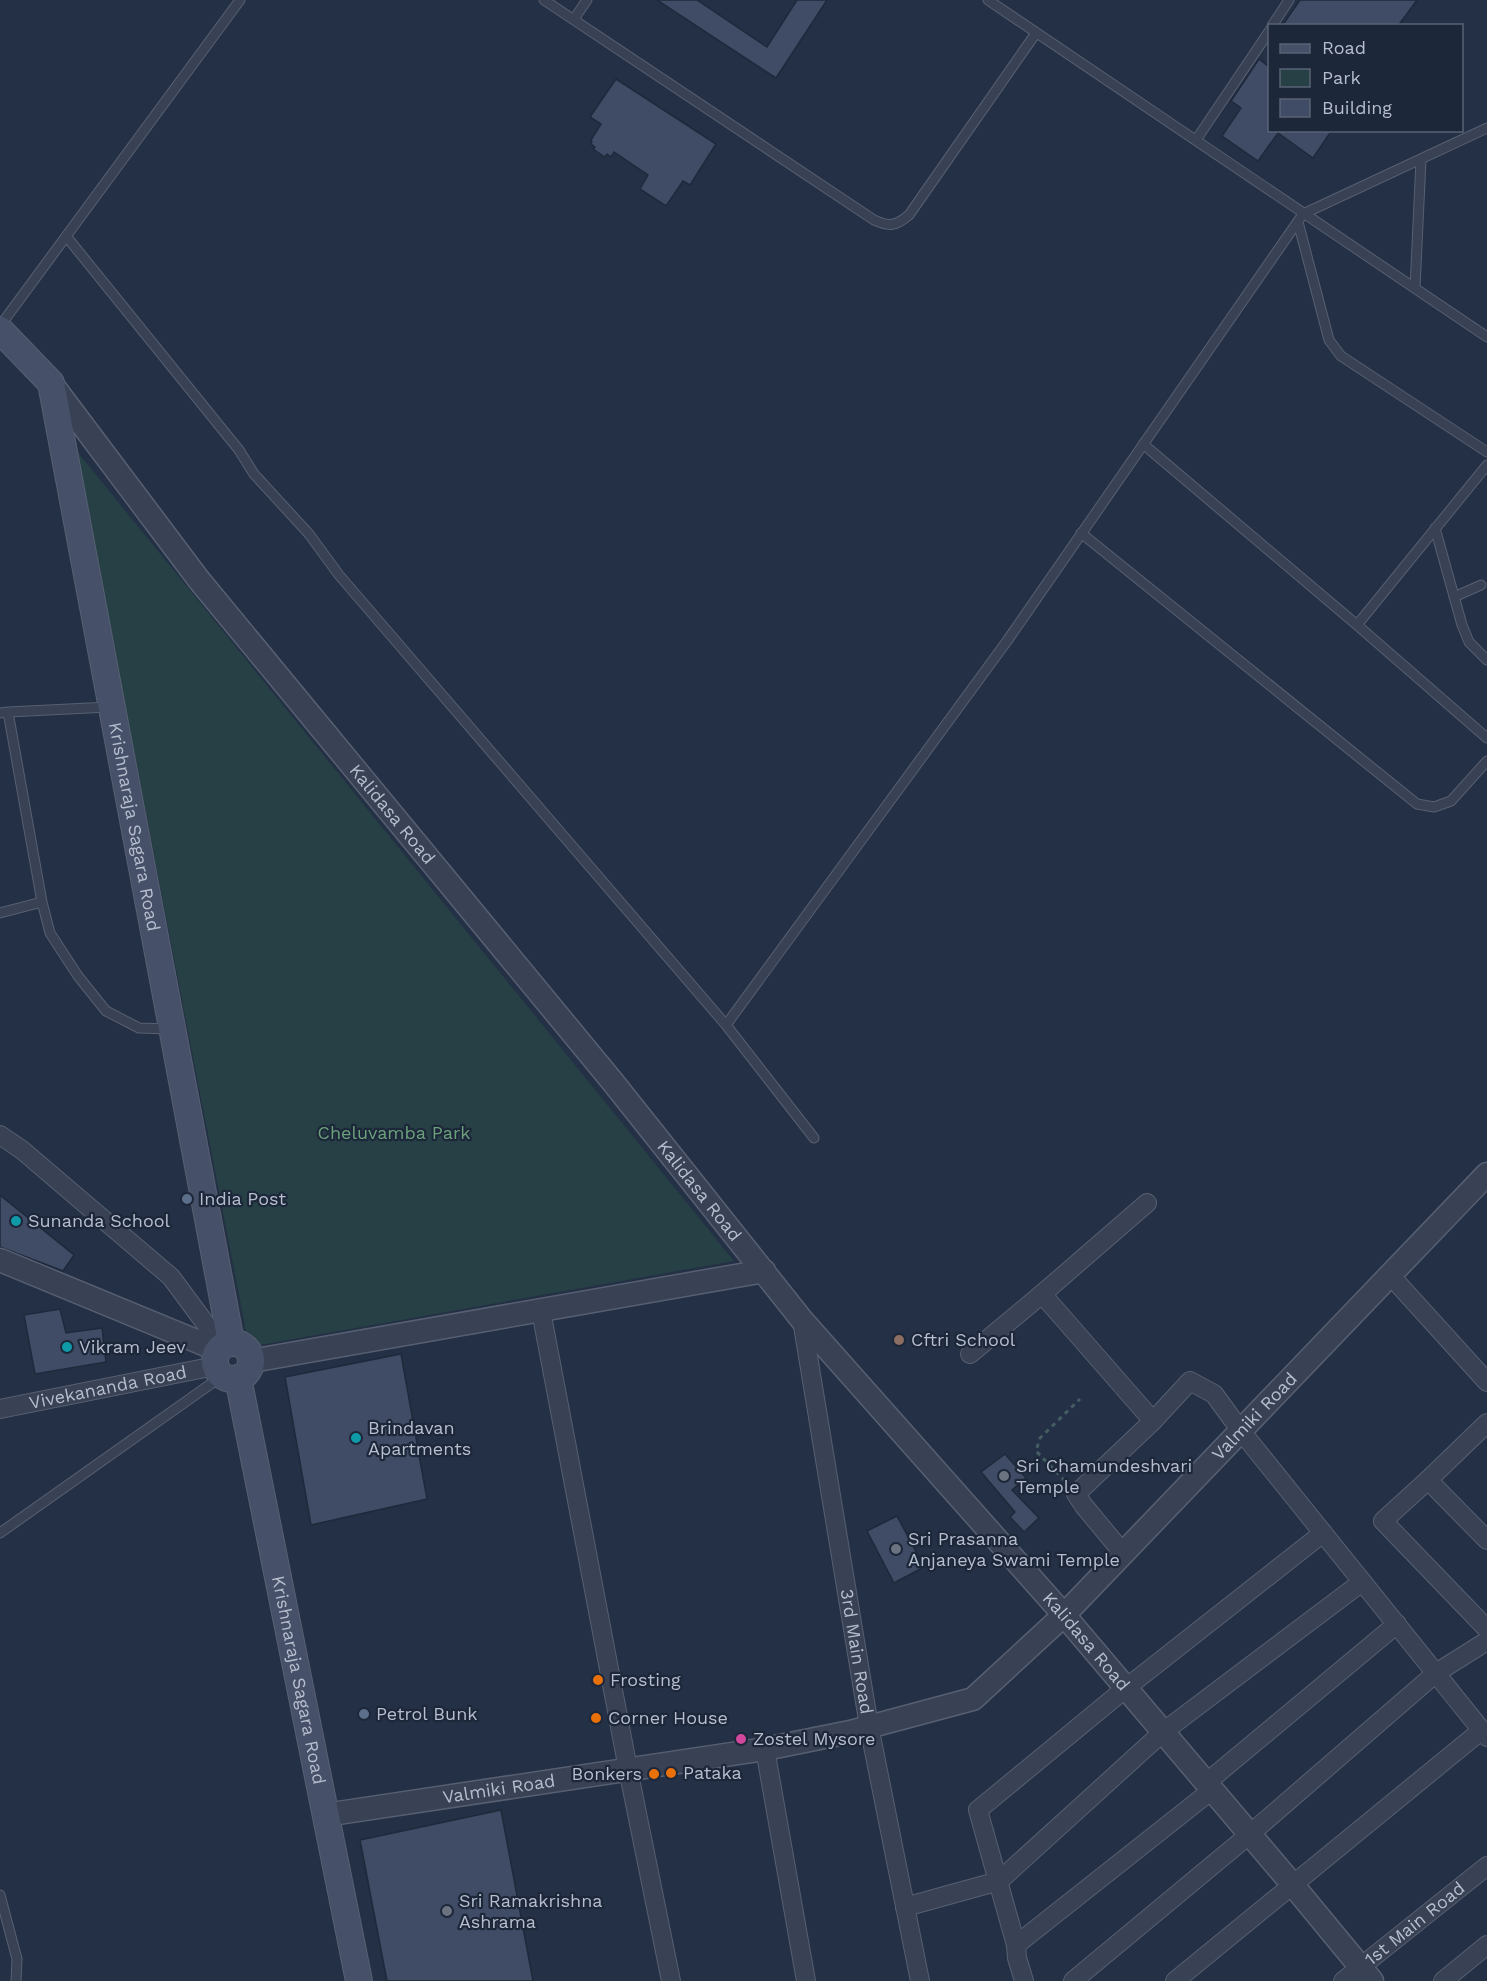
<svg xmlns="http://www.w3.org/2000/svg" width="1487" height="1981" viewBox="0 0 1487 1981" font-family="'Work Sans',sans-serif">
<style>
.green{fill:#264046}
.building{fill:#404c66;stroke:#1f293c;stroke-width:1.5}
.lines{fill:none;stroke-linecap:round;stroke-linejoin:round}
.service-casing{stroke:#576072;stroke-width:11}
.minor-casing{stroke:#576072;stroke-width:20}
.tertiary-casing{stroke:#576072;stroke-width:25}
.secondary-casing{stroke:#576072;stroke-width:28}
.path{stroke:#455d62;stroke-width:3;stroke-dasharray:4.5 4.5;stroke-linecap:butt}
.service{stroke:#394254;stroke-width:9}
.minor{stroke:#394254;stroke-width:18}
.tertiary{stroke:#394254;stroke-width:22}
.secondary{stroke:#465068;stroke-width:26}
.service-dot{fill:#5c6f8a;stroke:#1d273a;stroke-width:2}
.culture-dot{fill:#0f9aa8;stroke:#1d273a;stroke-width:2}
.education-dot{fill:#8d6e63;stroke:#1d273a;stroke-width:2}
.worship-dot{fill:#6b7280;stroke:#1d273a;stroke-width:2}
.food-dot{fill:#e8710a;stroke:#1d273a;stroke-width:2}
.hotel-dot{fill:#d1479c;stroke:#1d273a;stroke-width:2}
.labels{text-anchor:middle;stroke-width:4.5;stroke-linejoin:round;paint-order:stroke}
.street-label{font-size:18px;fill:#b6bece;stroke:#1d273a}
.park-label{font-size:18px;fill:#6ba17b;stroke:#1d273a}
.poi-label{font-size:18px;fill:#b6bece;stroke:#1d273a;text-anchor:start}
</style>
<rect width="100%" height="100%" fill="#243045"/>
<path class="green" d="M76,450L734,1261L249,1347Z"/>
<path class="building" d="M657,0H697L767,47L797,0H827L776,78Z
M1300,0H1417L1398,26H1282Z
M1259,59L1269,67V130H1332L1313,158L1278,133L1258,161L1222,136L1241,108L1231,101Z
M616,79L716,144L690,185L683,181L666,206L640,189L648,175L614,152L611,157L607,154L605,157L593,149L595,147L591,144L592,142L591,140L601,124L590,117Z
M0,1195L74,1255L63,1271L0,1247Z
M60,1309L66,1333L102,1328L106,1362L35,1374L24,1315Z
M401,1354L427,1499L311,1525L285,1377Z
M1005,1454L1026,1478L1012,1490L1039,1518L1024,1532L1010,1517L1015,1512L981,1472Z
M897,1516L924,1567L894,1583L867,1531Z
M501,1810L533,1981H387L360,1840Z"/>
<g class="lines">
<defs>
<path id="service" d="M544,0L874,220C889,227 896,226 909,215L1036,33
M988,0L1487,337
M574,19L587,0
M1272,26L1289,0
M1196,140L1270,30
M1298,222L1329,340L1341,356L1487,452
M66,236L239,450L254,474L309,534L339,575L726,1025L814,1138
M1415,288L1421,160
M0,326L240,0
M1143,444L1357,625L1487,738
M1435,528L1462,625L1469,642L1487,660
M1081,533L1417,804L1434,807L1451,801L1487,761
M1454,597L1481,585
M1357,625L1487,465
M8,712L109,707
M0,713L8,712L42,902L50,933L78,976L106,1011L139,1028L170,1029
M0,913L42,902
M726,1025L1007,641L1303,214L1487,128
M0,1533L222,1376
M0,1895L17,1959L16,1981"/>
<g id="minor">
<path d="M0,1135L22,1150L171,1277L222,1346"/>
<path d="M1390,1275L1487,1382"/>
<path d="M1042,1294L1153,1421L1190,1381L1214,1394L1241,1431L1487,1737"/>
<path d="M541,1311L628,1769L671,1981"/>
<path id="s1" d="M802,1320L869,1726L920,1981"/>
<path d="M970,1354L1042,1294L1147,1203"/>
<path id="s2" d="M0,1409L215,1366"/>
<path d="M1487,1423L1428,1480L1383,1521L1487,1629"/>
<path d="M1428,1480L1487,1540"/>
<path d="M1123,1553L1084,1506L1076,1494L1153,1421"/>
<path d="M765,1749L806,1981"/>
<path d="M1206,1783L1397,1624"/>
<path d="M905,1907L999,1881L1163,1732L1362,1582"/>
<path d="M1016,1945L1212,1790"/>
<path d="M1024,1981L1017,1958L1016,1945L978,1810L1126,1688L1323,1533"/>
<path d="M1073,1981L1250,1834L1436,1673L1487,1641"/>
<path d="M1175,1981L1482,1730"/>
<path id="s3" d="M1343,1981L1487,1866"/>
<path d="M1443,1981L1487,1945"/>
</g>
<g id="tertiary">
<path id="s4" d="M51,383L199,580L612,1081L802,1320L1064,1615L1292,1884L1372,1981"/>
<path d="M0,1260L218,1350"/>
<path d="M251,1361L764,1271"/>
<path id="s5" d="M325,1815L765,1749L850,1732L973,1699L1064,1615L1487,1174"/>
</g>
<g id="secondary">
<path id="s6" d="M0,330L51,383L231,1342"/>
<circle cx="233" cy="1361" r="18"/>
<path id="s7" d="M238,1378L359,1981"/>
</g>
</defs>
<use href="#service" class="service-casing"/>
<use href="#minor" class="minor-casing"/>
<use href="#tertiary" class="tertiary-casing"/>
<use href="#secondary" class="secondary-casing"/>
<path class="path" d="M1065,1481L1036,1451L1040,1438L1080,1399"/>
<use href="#service" class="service"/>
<use href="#minor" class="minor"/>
<use href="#tertiary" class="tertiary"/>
<use href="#secondary" class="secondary"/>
</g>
<g class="service-dot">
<circle cx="187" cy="1199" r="6"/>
<circle cx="364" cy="1714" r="6"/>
</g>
<g class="culture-dot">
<circle cx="16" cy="1221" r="6"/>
<circle cx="67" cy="1347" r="6"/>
<circle cx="356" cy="1438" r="6"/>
</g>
<circle class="education-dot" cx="899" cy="1340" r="6"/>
<g class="worship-dot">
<circle cx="1004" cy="1476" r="6"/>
<circle cx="896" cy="1549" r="6"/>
<circle cx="447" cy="1911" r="6"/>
</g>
<g class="food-dot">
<circle cx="598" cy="1680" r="6"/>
<circle cx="596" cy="1718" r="6"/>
<circle cx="671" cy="1773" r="6"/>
<circle cx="654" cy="1774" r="6"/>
</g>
<circle class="hotel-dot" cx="741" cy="1739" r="6"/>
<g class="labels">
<g class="street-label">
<text dy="6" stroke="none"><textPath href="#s4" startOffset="550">Kalidasa Road</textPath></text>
<text dy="6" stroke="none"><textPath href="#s6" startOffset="525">Krishnaraja Sagara Road</textPath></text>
<text dy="6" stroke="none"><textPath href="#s4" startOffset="1036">Kalidasa Road</textPath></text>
<text dy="6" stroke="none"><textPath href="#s2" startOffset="110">Vivekananda Road</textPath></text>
<text dy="6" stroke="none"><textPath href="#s5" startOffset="1058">Valmiki Road</textPath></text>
<text dy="6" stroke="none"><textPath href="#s4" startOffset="1630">Kalidasa Road</textPath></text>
<text dy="6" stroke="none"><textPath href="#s1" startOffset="336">3rd Main Road</textPath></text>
<text dy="6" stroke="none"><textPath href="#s7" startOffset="308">Krishnaraja Sagara Road</textPath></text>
<text dy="6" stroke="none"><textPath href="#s5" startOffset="176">Valmiki Road</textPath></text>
<text dy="6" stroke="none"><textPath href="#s3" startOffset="92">1st Main Road</textPath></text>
</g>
<g class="park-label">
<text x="394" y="1139">Cheluvamba Park</text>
</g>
<g class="poi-label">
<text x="199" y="1205">India Post</text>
<text x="28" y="1227">Sunanda School</text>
<text x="911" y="1346">Cftri School</text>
<text x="79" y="1353">Vikram Jeev</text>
<text x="368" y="1434">Brindavan<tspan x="368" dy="21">Apartments</tspan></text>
<text x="1016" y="1472">Sri Chamundeshvari<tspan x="1016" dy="21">Temple</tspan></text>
<text x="908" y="1545">Sri Prasanna<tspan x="908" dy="21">Anjaneya Swami Temple</tspan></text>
<text x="610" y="1686">Frosting</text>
<text x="376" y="1720">Petrol Bunk</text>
<text x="608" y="1724">Corner House</text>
<text x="753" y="1745">Zostel Mysore</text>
<text x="683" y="1779">Pataka</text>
<text x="642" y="1780" text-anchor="end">Bonkers</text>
<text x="459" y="1907">Sri Ramakrishna<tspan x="459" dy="21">Ashrama</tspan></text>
</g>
</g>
<rect x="1268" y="24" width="195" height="108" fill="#1d273a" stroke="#5a6375" stroke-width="1.5"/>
<rect x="1280" y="44" width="30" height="9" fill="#465068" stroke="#5a6375" stroke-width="1.5"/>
<text x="1322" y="54" font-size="18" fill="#b6bece">Road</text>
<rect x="1280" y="69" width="30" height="18" fill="#264046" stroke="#5a6375" stroke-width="1.5"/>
<text x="1322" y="84" font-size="18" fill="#b6bece">Park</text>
<rect x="1280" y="99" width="30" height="18" fill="#404c66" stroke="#5a6375" stroke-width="1.5"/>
<text x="1322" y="114" font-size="18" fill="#b6bece">Building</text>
</svg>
